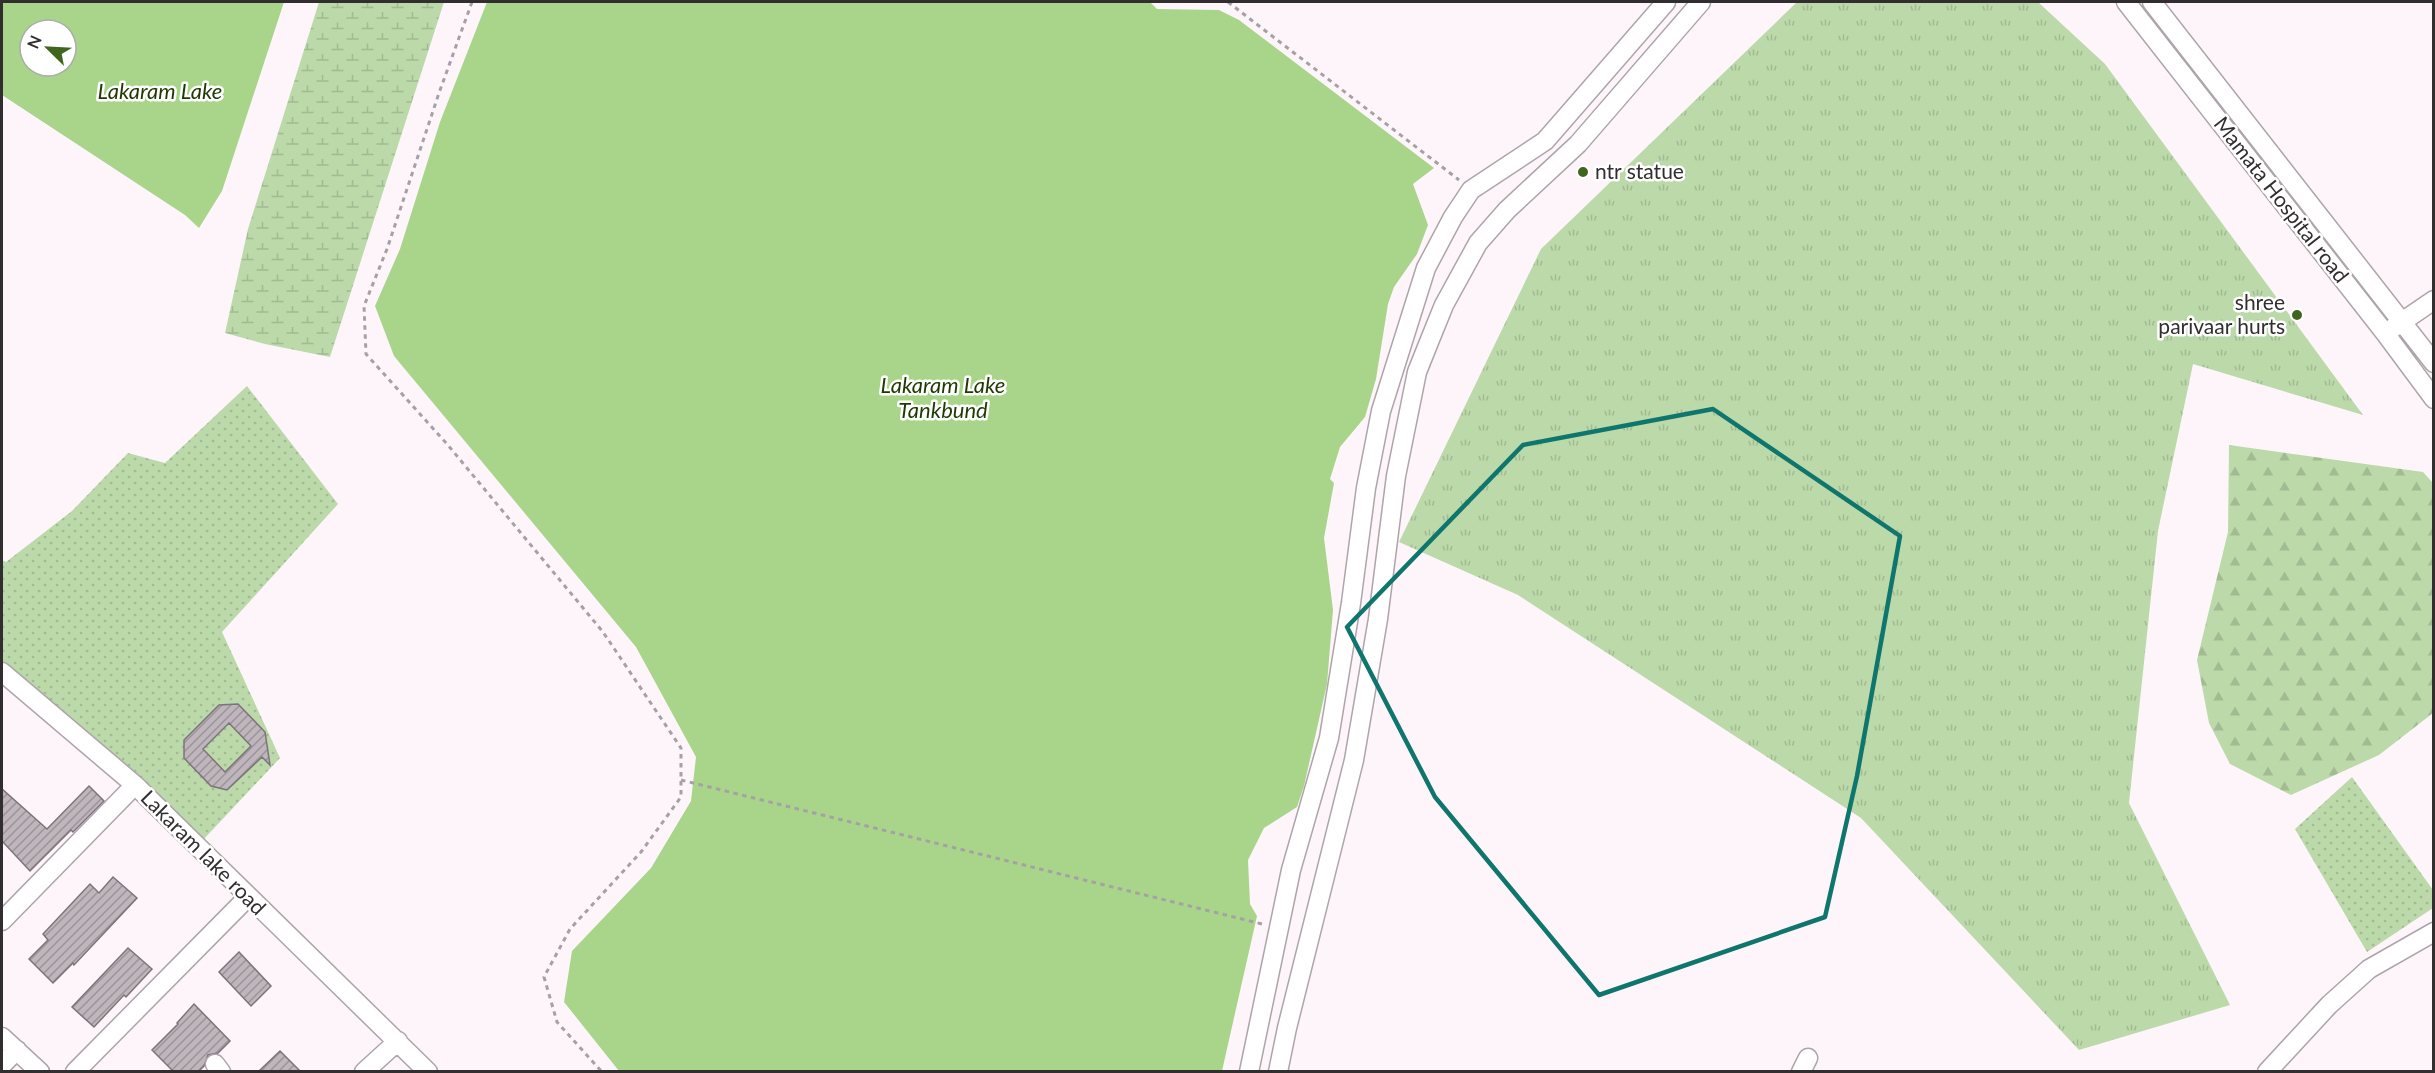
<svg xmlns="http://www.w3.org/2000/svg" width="2435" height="1073" viewBox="0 0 2435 1073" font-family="Lato,sans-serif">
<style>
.grass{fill:url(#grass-tufts)}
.forest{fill:url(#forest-firs)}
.wetland{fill:url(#wetland-marsh)}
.park{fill:url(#park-dots)}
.water{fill:#a8d58a;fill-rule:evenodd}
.building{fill:url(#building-hatch);stroke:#7d737a;stroke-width:1.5;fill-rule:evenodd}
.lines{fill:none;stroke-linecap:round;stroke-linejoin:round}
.minor-casing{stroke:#aea4ab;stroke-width:21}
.path{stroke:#a7a0a5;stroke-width:3;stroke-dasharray:4.5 4.5;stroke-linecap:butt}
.minor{stroke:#fff;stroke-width:18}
.marked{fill:none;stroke:#0f766e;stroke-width:4.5;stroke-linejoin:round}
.poi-dot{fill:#40651f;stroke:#fff;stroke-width:2}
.labels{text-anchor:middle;stroke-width:5;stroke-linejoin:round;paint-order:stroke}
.poi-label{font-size:21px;fill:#322e30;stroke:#fff;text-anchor:start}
.street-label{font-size:21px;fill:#322e30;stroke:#fff}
.water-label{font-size:22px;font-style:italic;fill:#1f3a03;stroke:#fff}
</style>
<defs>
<pattern id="grass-tufts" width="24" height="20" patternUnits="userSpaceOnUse" patternTransform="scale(1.5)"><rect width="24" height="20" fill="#bcd9a9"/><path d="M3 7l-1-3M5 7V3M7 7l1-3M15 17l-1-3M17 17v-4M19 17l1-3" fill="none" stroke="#a2bb92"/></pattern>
<pattern id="forest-firs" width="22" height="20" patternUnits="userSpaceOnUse" patternTransform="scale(1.5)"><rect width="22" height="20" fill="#bcd9a9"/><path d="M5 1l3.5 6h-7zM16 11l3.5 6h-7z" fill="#a2bb92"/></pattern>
<pattern id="wetland-marsh" width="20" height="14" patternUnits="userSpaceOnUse" patternTransform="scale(1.5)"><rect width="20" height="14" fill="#bcd9a9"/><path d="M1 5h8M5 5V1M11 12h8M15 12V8" fill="none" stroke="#a2bb92"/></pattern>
<pattern id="park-dots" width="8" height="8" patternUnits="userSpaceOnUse" patternTransform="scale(1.5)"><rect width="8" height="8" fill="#bcd9a9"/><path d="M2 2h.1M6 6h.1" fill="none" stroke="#a2bb92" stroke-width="1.8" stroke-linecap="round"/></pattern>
<pattern id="building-hatch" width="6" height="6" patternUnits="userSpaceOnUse" patternTransform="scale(1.5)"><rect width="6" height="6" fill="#bfb5bc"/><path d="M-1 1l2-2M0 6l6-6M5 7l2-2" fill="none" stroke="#9c9499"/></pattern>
</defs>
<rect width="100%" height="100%" fill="#fef5fb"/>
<path class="grass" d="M1797,2H2038L2105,64L2363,415L2193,364L2158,531L2129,803L2230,1005L2079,1050L1861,818L1518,595L1399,542L1541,249Z"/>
<path class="forest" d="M2229,445L2423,472L2433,483V713L2379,755L2291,795L2230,764L2209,723L2197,660L2228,532Z"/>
<path class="wetland" d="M319,2H444L330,357L265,344L225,333L248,229Z"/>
<path class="park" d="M247,386L338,504L222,632L280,758L203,840L2,664V560L6,562L72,511L128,453L165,463Z
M2352,777L2433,890V908L2367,952L2295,829Z"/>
<path class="water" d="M2,2H284L222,191L199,228L185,215L2,95ZM30,30H66V66H30Z
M487,2H1150L1157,9L1219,10L1239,20L1434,168L1413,184L1428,225L1417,254L1394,287L1388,304L1376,379L1365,417L1340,447L1330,479L1334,483L1324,538L1333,610L1327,684L1304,786L1297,807L1264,828L1248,860L1250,904L1257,916L1222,1071H619L564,1002L572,951L651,868L691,801L696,757L636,647L394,356L375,306L400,249L440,122Z"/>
<path class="building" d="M238,704L265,732L270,765L262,757L227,790L211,786L184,758V740L219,705ZM229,723L251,746L225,772L203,749Z
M89,786L104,801L73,832L71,830L30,871L2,841V789L47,829Z
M113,877L137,898L74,965L73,963L53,983L29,959L48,940L43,934L90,884L99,893Z
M128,948L152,969L126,997L124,995L94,1027L72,1007Z
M239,952L271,986L251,1006L219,972Z
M194,1004L230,1041L218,1053L208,1055L204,1066L199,1071H173L152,1050L178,1024L177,1023Z
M280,1051L300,1071H259Z"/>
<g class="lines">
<defs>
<path id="minor" d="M2126,2L2385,333L2434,399
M2152,2L2434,363
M2393,328L2434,300
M2,672L135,785L428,1072
M2,921L135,785
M2,1037L40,1072
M215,1064L221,1072
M2,1065L17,1050
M75,1072L248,897
M364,1072L398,1041
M1249,1072L1291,870L1329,738L1351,603L1366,488L1381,411L1426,268L1453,217L1471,190L1545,141L1666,2
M1278,1072L1287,1028L1354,760L1378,619L1396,476L1417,372L1429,342L1444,305L1478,243L1507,210L1578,144L1701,2
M1801,1072L1808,1058
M2267,1072L2329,1005L2369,969L2434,932"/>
</defs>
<use href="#minor" class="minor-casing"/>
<path class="path" d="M472,2L439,93L387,249L364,306L366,354L447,444L603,632L681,748V797L641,852L570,929L544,977L557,1022L602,1072
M1228,2L1459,180
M681,780L1262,924"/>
<use href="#minor" class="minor"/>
</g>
<path class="marked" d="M1713,409L1900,536L1857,776L1825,917L1599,995L1435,797L1347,627L1523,445Z"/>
<g class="poi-dot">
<circle cx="1583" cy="172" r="6"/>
<circle cx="2297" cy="315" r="6"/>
</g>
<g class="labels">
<g class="poi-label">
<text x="1595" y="179">ntr statue</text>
<text x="2285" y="310" text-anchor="end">shree<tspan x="2285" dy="24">parivaar hurts</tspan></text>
</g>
<g class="street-label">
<text transform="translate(2281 200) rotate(52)" y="7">Mamata Hospital road</text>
<text transform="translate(203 853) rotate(45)" y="7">Lakaram lake road</text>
</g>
<g class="water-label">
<text x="160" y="99">Lakaram Lake</text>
<text x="943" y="393">Lakaram Lake<tspan x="943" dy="25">Tankbund</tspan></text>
</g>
</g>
<rect width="2435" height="1073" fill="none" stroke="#322e30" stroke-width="6"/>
<g transform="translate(48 48) rotate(294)"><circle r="28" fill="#ffffff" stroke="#adabac" stroke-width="1.5"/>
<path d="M0-4.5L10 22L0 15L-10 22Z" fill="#40651f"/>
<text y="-9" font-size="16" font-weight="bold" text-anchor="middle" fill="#322e30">N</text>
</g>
</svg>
